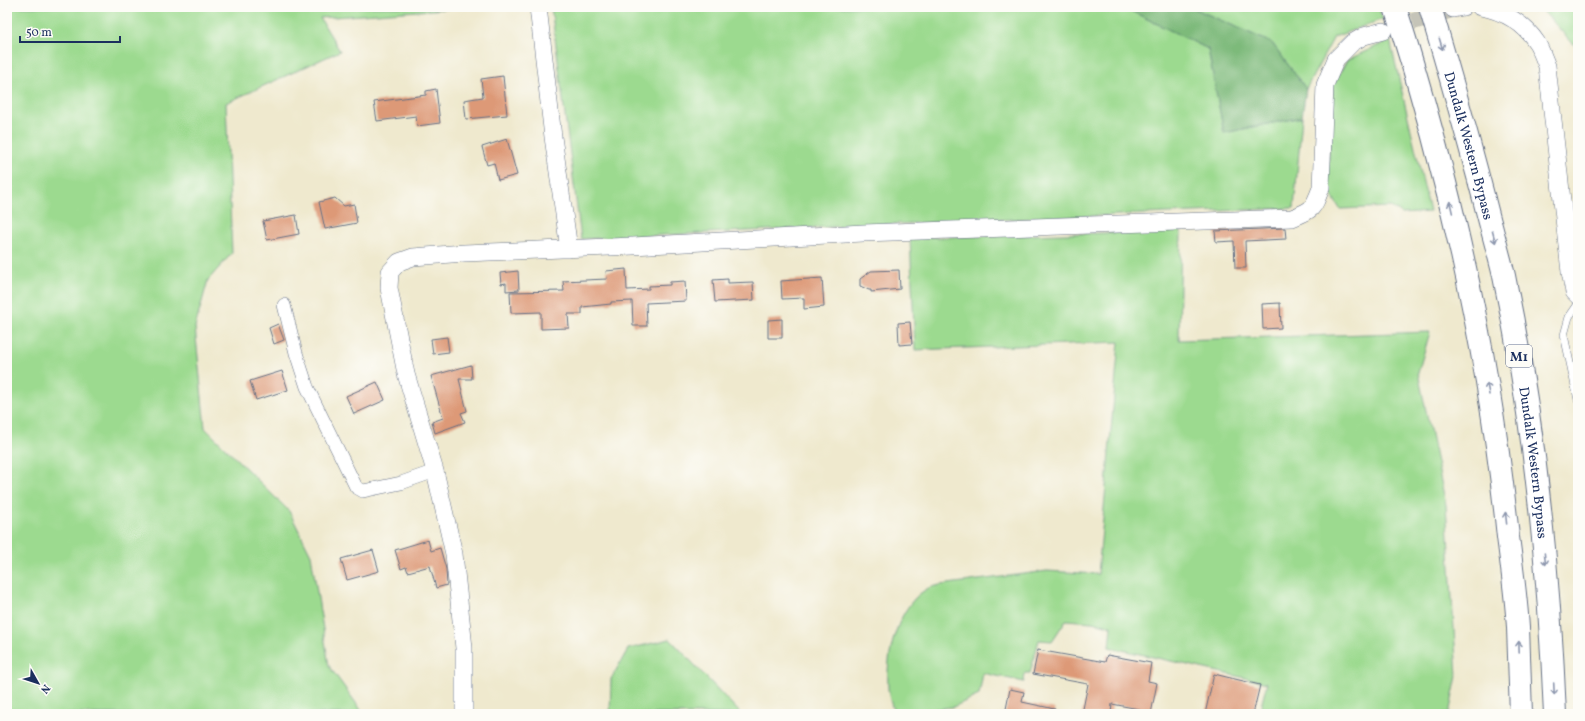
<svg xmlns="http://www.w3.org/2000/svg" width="1585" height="721" viewBox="0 0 1585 721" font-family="Vollkorn,serif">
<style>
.green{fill:#9cda8f;stroke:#5c8476}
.forest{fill:#7dba7a;stroke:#4c746c}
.building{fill:#d97}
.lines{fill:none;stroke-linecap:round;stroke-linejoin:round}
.tertiary-tunnel{stroke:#c5c4b8;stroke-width:17;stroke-dasharray:17 8;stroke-linecap:butt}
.service-casing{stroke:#657085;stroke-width:8}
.minor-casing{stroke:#657085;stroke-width:14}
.tertiary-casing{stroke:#657085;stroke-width:18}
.motorway-casing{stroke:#657085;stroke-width:24}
.service{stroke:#fff;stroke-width:7}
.minor{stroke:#fff;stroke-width:13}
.tertiary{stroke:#fff;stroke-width:17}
.motorway{stroke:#fff;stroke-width:22}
.oneway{stroke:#8d97ae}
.labels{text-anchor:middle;stroke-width:4;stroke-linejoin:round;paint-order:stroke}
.shield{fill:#fdfcf7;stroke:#5f6c8c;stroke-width:1}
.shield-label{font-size:13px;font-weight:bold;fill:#1b2f5e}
.street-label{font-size:14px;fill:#1b2f5e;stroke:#fdfcf7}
</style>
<rect width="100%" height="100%" fill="#fdfcf7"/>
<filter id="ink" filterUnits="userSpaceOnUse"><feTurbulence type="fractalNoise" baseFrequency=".025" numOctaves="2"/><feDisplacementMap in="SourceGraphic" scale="8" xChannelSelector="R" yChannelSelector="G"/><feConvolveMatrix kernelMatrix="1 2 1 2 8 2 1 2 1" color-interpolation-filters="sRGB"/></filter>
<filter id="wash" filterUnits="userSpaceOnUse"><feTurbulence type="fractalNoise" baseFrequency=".012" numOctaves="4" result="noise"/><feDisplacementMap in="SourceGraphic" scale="16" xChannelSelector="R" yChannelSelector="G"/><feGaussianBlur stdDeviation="0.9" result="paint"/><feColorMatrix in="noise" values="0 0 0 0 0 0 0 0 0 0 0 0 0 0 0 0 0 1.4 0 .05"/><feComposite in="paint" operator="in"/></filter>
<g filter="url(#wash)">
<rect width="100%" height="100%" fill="#efe9ce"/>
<path class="green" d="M7,7H473L320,18L340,51L226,103L232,253L208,280L195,327L205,428L289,511L311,555L329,666L364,714H7Z
M551,7H1123L1208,49L1224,133L1302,117L1294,208L892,224L581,239Z
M1191,7H1378L1383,19L1334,37L1306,89L1272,43Z
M1534,7H1567L1578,11V49L1543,11Z
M1390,40L1430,212L1402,214L1391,207L1340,209L1327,188L1333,85L1347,60Z
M1181,231L1179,340L1430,332L1418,373L1446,505L1457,676L1449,714H1259L1267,683L1109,647L1111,626L1092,622L1066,620L1052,641L1039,640L1030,673H1025L1024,682L983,673L979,695L953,707L894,714C892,705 888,696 888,687C886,655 897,608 925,590C929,587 935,586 940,585L1047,571L1098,574L1119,342L915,350L910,238Z
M670,639L741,714H610L611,679L628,649Z"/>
<path class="forest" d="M1123,7H1191L1272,43L1306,89L1302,117L1224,133L1208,49Z"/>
<g id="blocks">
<path class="building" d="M503,76L507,115L466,119L464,100L483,97L481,79Z
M436,89L440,123L417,126L416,116L377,121L374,102L426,95V91Z
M507,139L517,175L498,180L494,163L487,165L482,147Z
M335,198L344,206L354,204L357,223L325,229L319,202Z
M296,215L299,234L267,240L263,221Z
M1285,228L1286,239L1245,241L1246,268H1235L1234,241L1216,242L1215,231Z
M626,269L627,290L649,289V286L670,285V282L685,281L686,301L646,303L647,326H633L632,301L611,302V304L582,307V314H568L569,328L541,329V312L511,313L510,292L564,291L563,281L607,279L606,271Z
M899,270L900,289L871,292V290H869L860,286V279L871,271Z
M518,271L519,290L506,291V283L501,284L500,273Z
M822,278L824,307L804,309V298L782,299L781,281Z
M728,279V283L753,282L754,300L715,302L713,280Z
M1280,303L1281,328L1263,329L1262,304Z
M782,319V338H768V320Z
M910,322L912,344L899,345L898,323Z
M278,324L284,340L274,344L269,328Z
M447,337L449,352L433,354L431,339Z
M471,365L472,379H459L467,411L461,413L465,422L435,433L432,422L443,418L431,376Z
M282,371L288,390L256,400L250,381Z
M377,382L385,400L354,414L346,396Z
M428,540L431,551L440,548L446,569L447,585L436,588L430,566L408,572L406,567L401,569L395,550Z
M373,550L379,571L347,580L341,559Z
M1038,650L1105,662L1107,655L1151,663L1148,681L1157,683L1151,714H1138L1139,709L1112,704L1111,714H1082L1088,684L1033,674Z
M1214,674L1260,685L1253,714H1205Z
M1010,689L1024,692L1022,702L1055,709V714H1005Z"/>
</g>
</g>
<g filter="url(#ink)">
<use href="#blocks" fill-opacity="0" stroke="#657085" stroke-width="1"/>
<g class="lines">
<path class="tertiary-tunnel" d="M1389,29L1453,9"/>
<defs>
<path id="service" d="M1578,304L1569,317L1564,335L1578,400"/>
<path id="minor" d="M284,305L296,353L307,387L356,487L363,491L401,483L435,471"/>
<path id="tertiary" d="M538,7L553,137L569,249
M1480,7C1503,11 1524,23 1537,43C1541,50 1544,59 1547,66L1570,272L1574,292L1578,296
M1453,9L1463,7
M464,714V648L454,554L435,471L406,374L389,288L390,272L399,262L413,257L464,253L633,246L863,233L1292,218C1313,210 1313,209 1321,188L1325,85L1330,73L1336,59L1352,43L1364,36L1383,31"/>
<g id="motorway">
<path d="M1395,7C1450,180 1490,357 1508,537C1512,567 1516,597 1518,627C1519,656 1520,685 1521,714"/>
<path id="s1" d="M1430,7C1449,71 1467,134 1484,199C1490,224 1498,250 1504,276C1534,420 1549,567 1555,714"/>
</g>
</defs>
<use href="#service" class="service-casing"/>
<use href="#minor" class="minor-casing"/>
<use href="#tertiary" class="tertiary-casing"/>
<use href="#motorway" class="motorway-casing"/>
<use href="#service" class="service"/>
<use href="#minor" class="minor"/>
<use href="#tertiary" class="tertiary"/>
<use href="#motorway" class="motorway"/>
</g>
<defs><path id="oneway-shaft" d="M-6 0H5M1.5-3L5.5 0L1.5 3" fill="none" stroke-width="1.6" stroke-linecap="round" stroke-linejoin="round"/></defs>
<g class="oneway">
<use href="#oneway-shaft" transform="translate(1441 44) rotate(73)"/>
<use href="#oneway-shaft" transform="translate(1451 207) rotate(-103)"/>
<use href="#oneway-shaft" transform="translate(1494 237) rotate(75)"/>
<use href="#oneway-shaft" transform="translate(1488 389) rotate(-100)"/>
<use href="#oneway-shaft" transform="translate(1506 518) rotate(-96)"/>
<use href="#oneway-shaft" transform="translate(1545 559) rotate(84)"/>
<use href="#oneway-shaft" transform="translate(1519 647) rotate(-92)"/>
<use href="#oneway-shaft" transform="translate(1554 689) rotate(87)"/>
</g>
</g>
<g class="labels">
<rect class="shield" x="1506" y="345" width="26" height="22" rx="3"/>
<g class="shield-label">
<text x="1519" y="361">M1</text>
</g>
<g class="street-label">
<text dy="5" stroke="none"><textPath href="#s1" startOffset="144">Dundalk Western Bypass</textPath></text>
<text dy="5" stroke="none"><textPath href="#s1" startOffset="468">Dundalk Western Bypass</textPath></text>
</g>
</g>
<rect width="1585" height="721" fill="none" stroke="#fdfcf7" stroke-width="24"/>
<g transform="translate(38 683) rotate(129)" stroke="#fdfcf7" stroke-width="3" paint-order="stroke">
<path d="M0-3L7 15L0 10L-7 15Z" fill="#1b2f5e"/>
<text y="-6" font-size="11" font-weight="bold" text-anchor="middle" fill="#1b2f5e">N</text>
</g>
<path d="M20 36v6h100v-6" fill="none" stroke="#1b2f5e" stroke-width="2"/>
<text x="26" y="36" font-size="12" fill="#1b2f5e" stroke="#fdfcf7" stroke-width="3" paint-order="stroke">50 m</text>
</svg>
